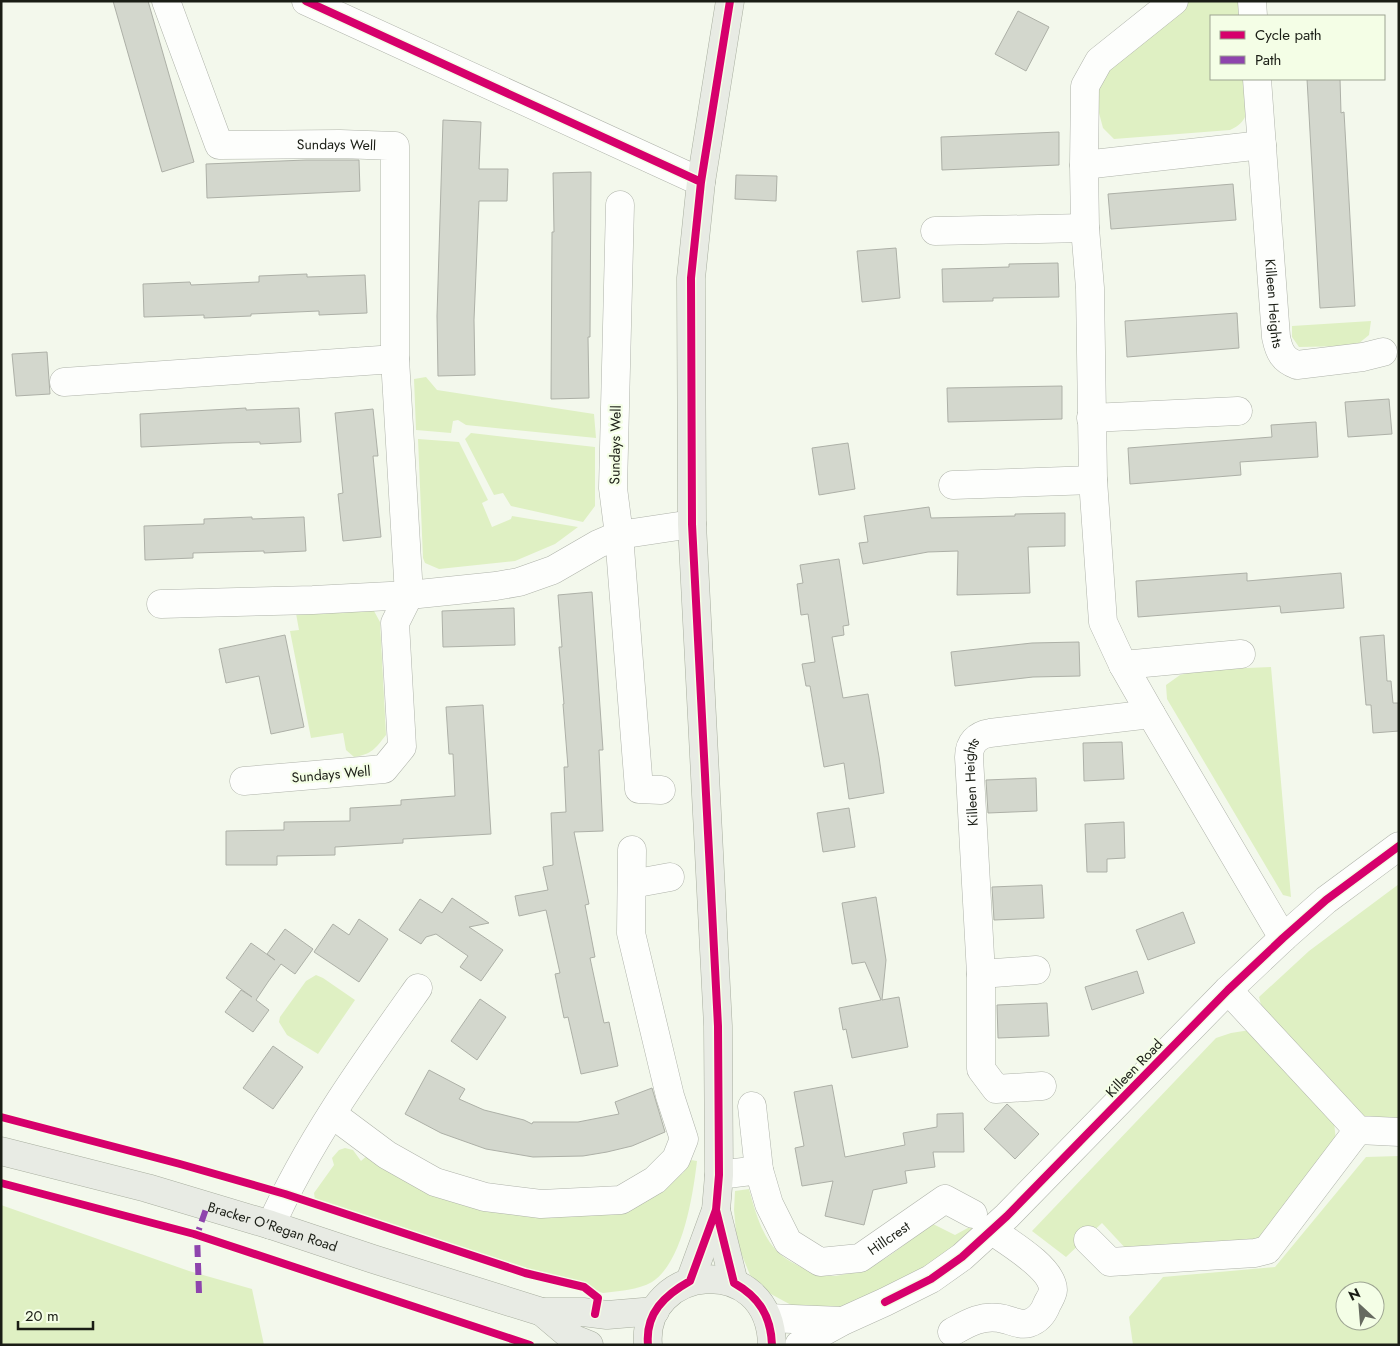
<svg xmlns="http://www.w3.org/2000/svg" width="1400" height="1346" viewBox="0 0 1400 1346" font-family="Jost,sans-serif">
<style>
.green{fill:#dff0c3;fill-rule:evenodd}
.building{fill:#d3d7cd;stroke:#adb0a7}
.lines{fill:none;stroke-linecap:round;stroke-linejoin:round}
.minor-casing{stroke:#afb3aa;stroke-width:29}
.major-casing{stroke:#a8ae9f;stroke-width:29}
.minor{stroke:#fdfefc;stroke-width:28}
.major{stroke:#e8ebe4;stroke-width:28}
.quiet{stroke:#8e44ad;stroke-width:6;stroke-dasharray:12 6;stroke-linecap:butt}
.cycleway-casing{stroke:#f4fee6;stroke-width:11}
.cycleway{stroke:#d6006c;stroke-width:8}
.labels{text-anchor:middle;stroke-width:4.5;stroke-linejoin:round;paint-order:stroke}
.street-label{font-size:14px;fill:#1a1d15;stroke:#f4fee6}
</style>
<rect width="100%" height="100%" fill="#f3f8ec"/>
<path class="green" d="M1182,1H1240L1244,16H1211V79H1246C1247,100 1254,120 1230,130L1114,139L1103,128L1099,113L1096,83L1105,68Z
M1371,321L1369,335L1358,344L1346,346L1299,347L1292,337V326Z
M426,377L437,390L594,414L596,438L466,425L458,420L453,421L451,433L416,430L414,379Z
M471,433L595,447V506L583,522L511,506L503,493L494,495L465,439Z
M418,439L459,442L488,500L482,503L492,527L511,519L512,516L578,527L555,544L515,561L439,569L425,563L423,558Z
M366,606L374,611L380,622L386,735C375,749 372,754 354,757L346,750L343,733L311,738L290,631L299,630L295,608Z
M1271,667L1291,897L1283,895L1167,699L1166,685L1180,675L1199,670Z
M1399,884V1125H1377L1362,1115L1261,1005L1259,997L1309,951Z
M316,975L323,978L355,1000L318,1054L287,1035L279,1022L280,1017L306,981Z
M1250,1030L1334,1122L1336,1141L1265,1233L1251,1243L1128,1251L1102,1223L1066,1257L1032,1231L1216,1038L1231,1033Z
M345,1148L353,1150L361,1161L370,1153L456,1201L651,1195L683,1173L691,1160L697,1161C693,1195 683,1262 652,1282C638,1290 619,1291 603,1293L315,1200L314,1193L334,1165L332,1158L339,1150Z
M1399,1156V1345H1133L1129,1317L1163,1277L1275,1267L1366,1157ZM1345,1291H1375V1321H1345Z
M749,1189C755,1211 762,1238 780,1254C791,1264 816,1275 832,1276C847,1276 873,1266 886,1258C902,1248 916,1234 931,1223L955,1235L975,1224L978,1227L937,1259L902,1282L867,1299L829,1310L793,1306L769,1293L750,1275L737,1243L734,1210L735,1191Z
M1,1205L189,1271L252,1289L264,1345H1Z"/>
<path class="building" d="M113,1H148L194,162L162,172Z
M1018,11L1049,27L1026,71L995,54Z
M1307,79H1340L1341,113L1344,112L1355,306L1320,308Z
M443,120L481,122L479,169H508L507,201H479L474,320L475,375L438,376L437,316Z
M1059,132V165L942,170L941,137Z
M306,160H359L360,191L207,198L206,164Z
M591,172L590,337H588L589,398L551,399L552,232H554L553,173Z
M736,175L777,176L776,201L735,199Z
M1233,184L1236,220L1111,229L1108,194Z
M896,248L900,298L862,302L857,251Z
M1058,263L1059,297L993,298V301L943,302L942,269L1009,267V264Z
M307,274V277L365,275L367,313L319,315V311L251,314V316L204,318V315L144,317L143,284L190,282L191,285L259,282V276Z
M1237,313L1239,348L1127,357L1125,321Z
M47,352L50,394L16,396L12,354Z
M1062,386V419L948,422L947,388Z
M1389,399L1392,434L1348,437L1345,402Z
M246,408V410L299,408L301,442L260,444V442L223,443L141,447L140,414Z
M373,409L378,456H373L381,537L343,541L338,494L343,493L335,413Z
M1316,422L1318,457L1240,462L1241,475L1130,484L1128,448L1272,437L1271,425Z
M848,443L855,489L819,495L812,448Z
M929,507L931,518L1015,516V514L1065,513V546L1028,547L1030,593L957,595L958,551L928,552L863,564L859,543L868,542L864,516Z
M252,517V519L304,517L306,551L264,553V551L193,553V558L145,560L144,526L204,524V519Z
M839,559L849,625L843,626L844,635L832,637L843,698L868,694L879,757L884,793L849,799L844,763L824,767L810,686H806L802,664L815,662L808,614L801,615L797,584L803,583L800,565Z
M1247,573V581L1341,573L1344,608L1281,613L1280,606L1138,617L1136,581Z
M592,592L603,750H599L603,831L574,832L589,904L585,905L595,957L590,958L604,1023L609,1022L618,1066L581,1074L568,1017L564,1018L555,974L560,973L546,910L519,916L515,896L548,890L543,867L553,865L551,813L566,812L564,767H568L563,704H564L559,647H562L558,595Z
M514,608L515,645L443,647L442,611Z
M285,635L304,727L271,734L259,676L226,683L219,649Z
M1384,635L1387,681H1391L1393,703H1399V731L1373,733L1371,705H1366L1360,637Z
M1079,642L1080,676L1033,677L955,686L951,652L1032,643Z
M483,705L491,834L403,839V843L335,847V855L277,856V865H226V831L284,830V822L350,821V808L401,805V800L455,796L453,754H449L446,707Z
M1122,742L1124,779L1084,781L1083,743Z
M1036,778L1037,811L988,813L986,780Z
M849,808L855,847L823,852L817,813Z
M1124,822L1125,858L1107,859V872H1087L1085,824Z
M1042,885L1044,918L994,920L992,887Z
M876,897L886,960L882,1000L899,997L908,1047L852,1058L846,1029L843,1030L839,1008L881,1000L865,962L852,964L842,903Z
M452,898L489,923L469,927L503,950L481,981L460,967L468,956L436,934L426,937L421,944L399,930L420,899L442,913Z
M1183,912L1195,943L1148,960L1136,930Z
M359,919L388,939L359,982L314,952L333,924L349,935Z
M285,929L313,949L295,974L281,964L268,982L256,1000L269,1010L253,1032L225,1012L241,990L252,997L226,978L251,943L275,960L267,954Z
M1137,971L1144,993L1092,1010L1085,987Z
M480,999L506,1017L477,1060L451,1041Z
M1047,1003L1049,1036L998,1038L997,1005Z
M273,1046L303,1067L273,1109L243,1088Z
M429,1070L465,1089L459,1099L484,1110L524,1120L532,1124L533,1122H578L619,1114L615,1102L652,1088L665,1132L632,1146L607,1152L583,1156L533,1157L486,1149L441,1133L405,1114Z
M832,1085L845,1157L905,1145L903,1133L937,1127V1114L963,1113L964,1152H933L935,1167L905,1171L907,1183L873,1190L864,1225L825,1216L833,1181L802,1186L795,1148L804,1146L794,1092Z
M1007,1104L1039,1134L1015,1159L984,1129Z"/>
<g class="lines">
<defs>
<g id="minor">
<path id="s1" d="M166,1L219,145L340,144L395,146V359L409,595L395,623L402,747L384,769L244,781"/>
<path d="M306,1L701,182"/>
<path d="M1174,1L1099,61L1085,86L1084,165L1085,228L1090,288L1093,480L1103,622L1123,665L1151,714L1283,938"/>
<path d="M1252,1L1253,16"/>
<path id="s2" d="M1257,79L1276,337C1279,352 1283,360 1297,365L1363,357L1383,352"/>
<path d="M1084,165L1262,145"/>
<path d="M620,205L613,488L619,535L639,789L661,790"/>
<path d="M935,231L1085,228"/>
<path d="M64,382L395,359"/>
<path d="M1091,418L1238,411"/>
<path d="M953,485L1093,480"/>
<path d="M161,604L313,600L409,595L496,586L519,582L553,570L598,544L619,535L692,524"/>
<path d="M1123,665L1241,654"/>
<path d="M632,884L670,877"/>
<path d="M981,974L1036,970"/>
<path d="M1228,990L1358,1130L1399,1132"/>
<path id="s3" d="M1042,1086L996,1089L981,1069V974L969,757C969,743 977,735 990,733L1151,714"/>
<path d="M752,1106L759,1170"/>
<path d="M332,1114L387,1155L435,1182L485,1197L541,1204L621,1200L655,1180L676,1159L684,1139L670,1096L631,933L632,850"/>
<path id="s4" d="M719,1175L759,1170L769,1204L788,1242L820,1262L860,1258L945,1199L973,1214"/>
<path d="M271,1225C309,1140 364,1064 418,988"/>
<path d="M1088,1240L1110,1262L1255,1253L1267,1250L1358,1130"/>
<path d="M768,1318L842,1321"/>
<path d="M952,1332C967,1324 981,1315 999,1318C1009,1319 1019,1326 1029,1323C1038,1320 1044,1312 1047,1304C1049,1300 1053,1294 1053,1290C1053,1268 1008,1242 991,1230"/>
<path d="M799,1345L843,1321L885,1302L931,1279L962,1257L1007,1216L1228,990L1283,938L1326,900L1399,846"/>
</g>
<g id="major">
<path id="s5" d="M1,1151L147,1188L271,1225L373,1259L542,1312H583L607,1315L655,1311"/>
<path d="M716,1210L734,1283"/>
<path d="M690,1281L716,1210L719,1175L718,1026L692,524L691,278L701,182L730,1"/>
<path d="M542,1312L574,1339L589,1345"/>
<path d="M648,1345C641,1265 770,1250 772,1345"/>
</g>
</defs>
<use href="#minor" class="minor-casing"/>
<use href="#major" class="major-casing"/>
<use href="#minor" class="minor"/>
<use href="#major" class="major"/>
<path class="quiet" d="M199,1293L197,1235L207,1206"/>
<defs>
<path id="cycleway" d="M306,1L701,182
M1,1117L180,1164L285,1194L525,1273L584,1287L598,1298L595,1314
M1,1183L194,1234L530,1345
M716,1210L734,1283C759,1297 771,1316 772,1345
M885,1302L931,1279L962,1257L1007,1216L1228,990L1283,938L1326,900L1399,846
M648,1345C645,1313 665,1295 690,1281L716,1210L719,1175L718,1026L692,524L691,278L701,182L730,1"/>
</defs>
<use href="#cycleway" class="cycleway-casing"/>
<use href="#cycleway" class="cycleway"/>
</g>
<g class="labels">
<g class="street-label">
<text dy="5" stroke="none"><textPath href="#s1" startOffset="271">Sundays Well</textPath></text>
<text dy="5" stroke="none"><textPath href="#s2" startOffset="225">Killeen Heights</textPath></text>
<text transform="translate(615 445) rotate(-89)" y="5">Sundays Well</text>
<text transform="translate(331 774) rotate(-5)" y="5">Sundays Well</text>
<text dy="5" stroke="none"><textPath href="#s3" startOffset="359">Killeen Heights</textPath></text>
<text transform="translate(1134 1068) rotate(-46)" y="5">Killeen Road</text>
<text dy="5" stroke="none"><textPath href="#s5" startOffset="282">Bracker O'Regan Road</textPath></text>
<text dy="5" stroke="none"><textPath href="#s4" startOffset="231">Hillcrest</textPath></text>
</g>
</g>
<rect width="1400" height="1346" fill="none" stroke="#1a1d15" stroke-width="5"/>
<rect x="1210" y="15" width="175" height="65" fill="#f4fee6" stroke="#9da492"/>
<rect x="1220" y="31" width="25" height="8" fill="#d6006c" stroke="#9da492"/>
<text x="1255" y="40" font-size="15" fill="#1a1d15">Cycle path</text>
<rect x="1220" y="56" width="25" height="8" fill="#8e44ad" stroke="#9da492"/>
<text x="1255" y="65" font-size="15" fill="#1a1d15">Path</text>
<g transform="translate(1360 1306) rotate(334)"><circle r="24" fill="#f4fee6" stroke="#9da492"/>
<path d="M0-4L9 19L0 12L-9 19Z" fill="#666a60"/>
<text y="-8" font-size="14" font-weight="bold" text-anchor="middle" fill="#1a1d15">N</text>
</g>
<path d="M18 1321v8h75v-8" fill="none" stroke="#1a1d15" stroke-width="2.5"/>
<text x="25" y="1321" font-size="15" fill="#1a1d15" stroke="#f4fee6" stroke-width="4" paint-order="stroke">20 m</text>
</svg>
